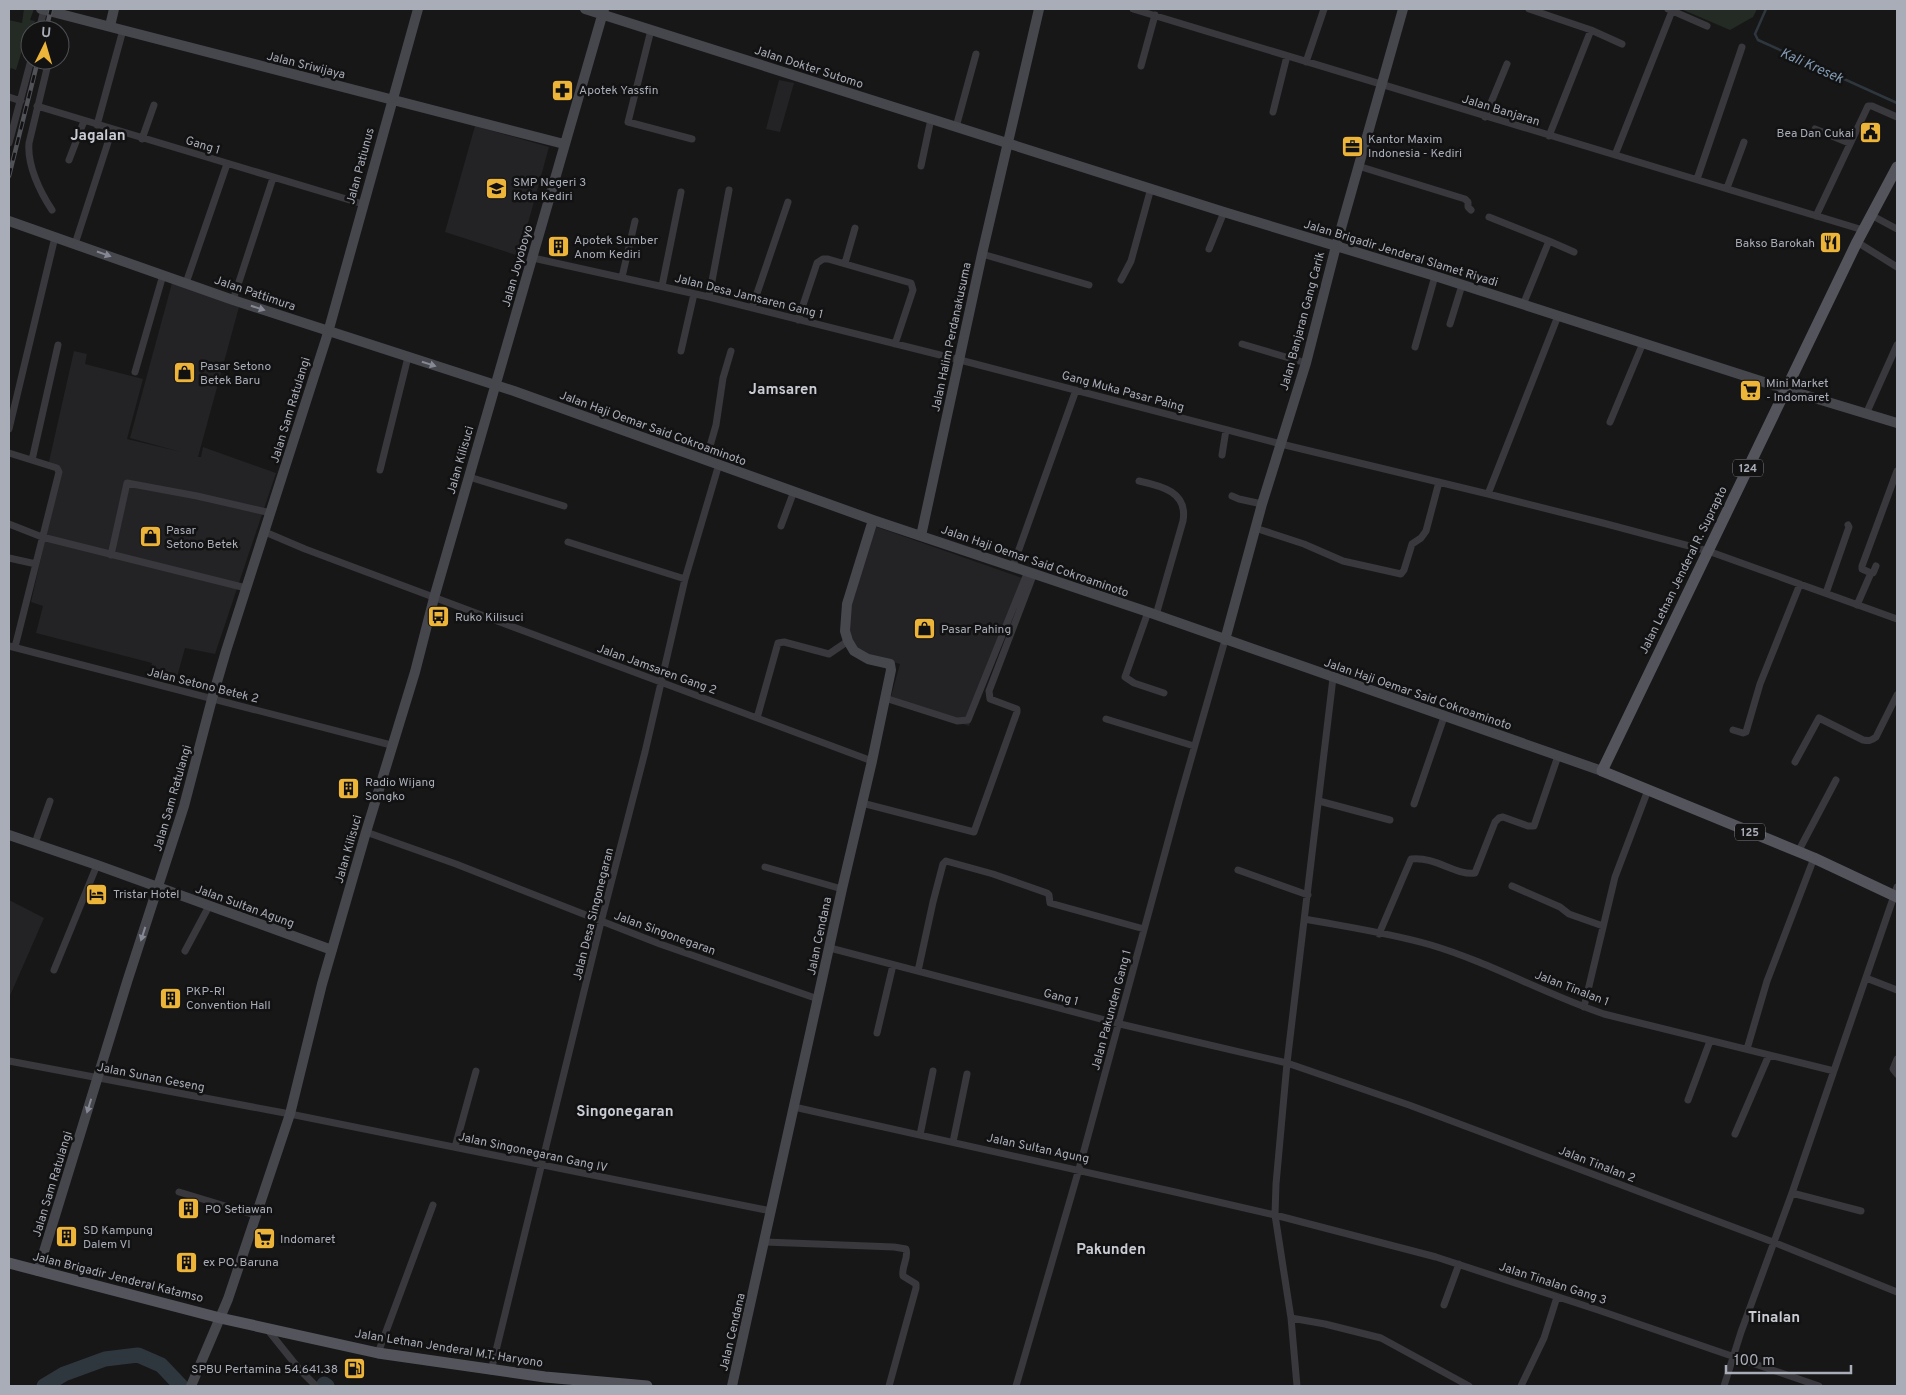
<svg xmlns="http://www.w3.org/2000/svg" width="1906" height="1395" viewBox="0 0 1906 1395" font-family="Overpass,sans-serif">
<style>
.built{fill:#232325}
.green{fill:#232b24}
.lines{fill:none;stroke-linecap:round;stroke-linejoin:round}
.stream{stroke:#2f373e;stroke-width:2.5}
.river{stroke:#2f373e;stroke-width:15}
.street{stroke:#38383d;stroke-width:7}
.secondary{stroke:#46474d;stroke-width:10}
.primary{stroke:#54555c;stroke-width:11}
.rail-casing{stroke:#515258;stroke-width:4.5}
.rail{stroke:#121213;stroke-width:2.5;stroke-dasharray:8;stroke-linecap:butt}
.oneway{fill:#868993}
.labels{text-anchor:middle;stroke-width:5;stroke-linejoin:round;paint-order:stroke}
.shield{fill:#121213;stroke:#7c7e86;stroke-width:1}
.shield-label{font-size:11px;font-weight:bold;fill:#a9adb8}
.street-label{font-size:12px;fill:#a9adb8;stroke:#121213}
.poi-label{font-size:12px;fill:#a9adb8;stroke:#121213;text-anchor:start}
.water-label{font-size:14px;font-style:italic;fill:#819ab2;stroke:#121213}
.quarter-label{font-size:15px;font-weight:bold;fill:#caccd4;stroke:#121213}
</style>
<rect width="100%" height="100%" fill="#171718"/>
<path class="built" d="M779,80L794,83L780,132L766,129Z
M475,126L549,147L519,256L445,232Z
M172,283L239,307L198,457H201L203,447L276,473L215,654L185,648L175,684L149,678L152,663L36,633L43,606L31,602L61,470L48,466L74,351L87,354L85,364L143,379L127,439L181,452L130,438Z
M874,526L1022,578L969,726L890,700L900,664L863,654L855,647L846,626Z
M9,900L44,918L9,998Z"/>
<path class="green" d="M24,9H34L30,20L35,21L32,30H30V49L23,47L16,70L11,68L9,72V20L22,23Z
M1681,9H1757L1753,17L1730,30Z"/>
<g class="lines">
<path class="stream" d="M1766,9L1755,34L1758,40L1897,103"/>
<path class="river" d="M44,1386L64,1374L105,1359L138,1355L161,1365L181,1386
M323,1386L324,1384L327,1386"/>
<path class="street" d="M1133,9L1863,230
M1529,9L1591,30L1622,44
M1668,9L1707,26
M39,30L44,10
M651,30L628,122L692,139
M49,60L29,143C27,165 40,192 52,210
M1306,62L1324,9
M1141,66L1155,15
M9,97L21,101
M37,106L363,204
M1273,112L1287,56
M1485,117L1507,64
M97,125L123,30
M956,127L976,54
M1815,129L1849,143
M1549,136L1591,30
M142,139L154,105
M9,143L31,60
M1615,155L1672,11
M69,160L84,121
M921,166L931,119
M1358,166L1465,199L1468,202V207L1471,210
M1697,179L1742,47
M1727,188L1744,142
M1871,215L1897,229
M1816,216L1868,106H1872L1897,117
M1489,217L1549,241
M1857,242L1897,267
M75,244L112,130
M1209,249L1224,212
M982,254L1089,285
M533,258L709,297L960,360L1281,444L1488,494L1603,523L1708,551L1897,619
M845,263L855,228
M622,277L635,221
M1121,280L1131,261L1151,188
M186,283L227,164
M662,286L681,192
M709,297L729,190
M233,300L273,178
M1523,305L1549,241L1574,252
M752,308L788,202
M798,320L817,263L823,259H828L911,283L913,290L895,344
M1450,324L1462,285
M1242,344L1306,363
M1415,347L1435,276
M681,351L694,294
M135,372L163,275
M1866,414L1897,345
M1610,422L1643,343
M9,429L55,237
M9,453L57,468L59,472L15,647
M1222,455L1226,430
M32,460L58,345
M706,460L716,425L723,378L731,351
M380,470L408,357
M469,477L564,506
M1139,481C1162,486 1188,492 1183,521L1156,615
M1488,494L1558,316
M1232,496L1239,499L1262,504
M9,524L42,537L246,588
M781,526L794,491
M1255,528L1304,544L1343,561L1401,574L1404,570L1412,544L1421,538L1426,531L1439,482
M265,532L305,549L872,761
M568,542L685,579
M111,555L127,483L197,496L271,513
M9,558L36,564
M1013,566L1076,390
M1871,573L1862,569V566L1897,471
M1826,593L1849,527L1848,525
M1857,605L1871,573H1873L1876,566
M1148,612L1125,677L1134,683L1164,693
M9,646L391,745
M885,698L957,721L968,720L1028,571
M757,718L778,643L784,642L829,654L848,641
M1106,719L1194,746
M1733,730L1743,733L1746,732L1760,684L1800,584
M1795,762L1819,718L1863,740C1869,741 1871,741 1876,737L1897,695
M1319,801L1390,820
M862,803L974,832L1017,712V709L990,699L989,691L1034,573
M1414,804L1444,717
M366,832L456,864L660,944L818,999
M35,843L50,801
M1798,852L1836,780
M765,867L842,889
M1238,870L1308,895
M1512,886L1560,907L1569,914L1603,926
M1305,919C1347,927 1390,933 1431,945C1491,963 1545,994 1604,1014L1834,1071
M1379,934L1411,859C1436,856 1456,876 1475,873L1495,822L1499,818L1503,817L1528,826H1534L1558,756
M830,948L1120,1024L1287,1063L1409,1105L1505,1141L1773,1242L1897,1292
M185,951L209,906
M54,970L97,865
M918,971L933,902L943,864L946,861L993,874L1047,893L1049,895L1050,903L1144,929
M1866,978L1897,990
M1584,1007L1615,877L1648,790
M877,1033L893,965
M1747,1049L1767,981L1814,858
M1897,1059L1893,1069L1897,1074
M9,1061L290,1114L771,1211
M1688,1100L1710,1041
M794,1107L1175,1192L1275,1215L1436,1257L1598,1310L1819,1386
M1735,1134L1769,1055
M920,1135L933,1071
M953,1142L967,1074
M455,1147L476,1071
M179,1192L255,1215
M1792,1193L1861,1211
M765,1242L894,1247L906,1249C909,1258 901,1267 903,1276L916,1284V1288L889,1386
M1444,1305L1459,1264
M1291,1318L1325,1324L1381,1338L1469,1386
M267,1329L300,1370L316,1386
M378,1353L433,1205
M491,1371L601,922L645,752L685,579L719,464
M1016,1386L1079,1169L1179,801L1225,640
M1297,1386L1291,1318L1275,1215L1276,1184L1287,1063L1333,678
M1521,1386L1544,1338L1557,1297
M1724,1386L1741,1332L1792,1193L1897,887"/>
<path class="secondary" d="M41,9L564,144
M585,9L1224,212L1435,276L1798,393L1897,423
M110,26L114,9
M9,221L233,300L514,391L873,520L1148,612L1602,771
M921,536L982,254L1039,9
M1225,640L1262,504L1306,363L1336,246L1403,9
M9,835L97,865L332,950
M38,1271L127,982L184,806L212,699L226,651L327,336L418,9
M191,1386L228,1299L290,1114L322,984L366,832L415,672L434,598L604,9
M732,1386L842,889L872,761L891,670L890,664L868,659L854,651L848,641L845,631L847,604L873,520"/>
<path class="primary" d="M1897,167L1857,242L1602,771L1814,858L1897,897
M9,1263L220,1318L378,1353L545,1377L647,1386"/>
<defs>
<path id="rail" d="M46,30L51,9
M9,176L38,60"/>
</defs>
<use href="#rail" class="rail-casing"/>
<use href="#rail" class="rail"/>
</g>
<defs><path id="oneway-solid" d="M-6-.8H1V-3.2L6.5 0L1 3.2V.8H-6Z" transform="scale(1.25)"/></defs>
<g class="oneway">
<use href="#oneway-solid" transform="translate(104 254) rotate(19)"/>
<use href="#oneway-solid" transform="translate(258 308) rotate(18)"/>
<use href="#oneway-solid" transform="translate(429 364) rotate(18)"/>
<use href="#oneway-solid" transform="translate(143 934) rotate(108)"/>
<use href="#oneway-solid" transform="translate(89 1106) rotate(107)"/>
</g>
<defs>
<symbol id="pharmacy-square" viewBox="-11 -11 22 22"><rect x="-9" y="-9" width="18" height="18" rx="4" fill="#edb43a" stroke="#121213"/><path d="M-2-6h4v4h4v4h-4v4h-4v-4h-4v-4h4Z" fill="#111"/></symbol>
<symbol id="civic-square" viewBox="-11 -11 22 22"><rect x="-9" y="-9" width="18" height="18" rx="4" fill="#edb43a" stroke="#121213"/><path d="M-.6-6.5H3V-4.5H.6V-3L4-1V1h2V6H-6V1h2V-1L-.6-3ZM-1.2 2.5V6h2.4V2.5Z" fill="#111"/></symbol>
<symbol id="office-square" viewBox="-11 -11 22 22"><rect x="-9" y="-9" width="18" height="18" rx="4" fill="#edb43a" stroke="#121213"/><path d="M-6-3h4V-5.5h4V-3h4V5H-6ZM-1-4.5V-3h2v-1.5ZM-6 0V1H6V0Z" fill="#111"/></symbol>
<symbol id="school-square" viewBox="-11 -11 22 22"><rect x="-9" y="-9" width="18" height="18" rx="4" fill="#edb43a" stroke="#121213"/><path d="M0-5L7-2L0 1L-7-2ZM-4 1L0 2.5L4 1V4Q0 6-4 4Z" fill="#111"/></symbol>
<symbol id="restaurant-square" viewBox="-11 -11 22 22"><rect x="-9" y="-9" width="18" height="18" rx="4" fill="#edb43a" stroke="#121213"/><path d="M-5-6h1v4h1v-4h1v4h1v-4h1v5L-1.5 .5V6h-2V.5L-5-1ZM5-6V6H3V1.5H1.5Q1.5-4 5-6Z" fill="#111"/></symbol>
<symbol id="building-square" viewBox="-11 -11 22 22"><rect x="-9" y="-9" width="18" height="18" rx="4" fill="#edb43a" stroke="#121213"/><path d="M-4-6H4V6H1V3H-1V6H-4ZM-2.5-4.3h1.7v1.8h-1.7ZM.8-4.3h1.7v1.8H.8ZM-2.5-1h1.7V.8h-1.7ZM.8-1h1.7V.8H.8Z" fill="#111"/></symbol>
<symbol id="shop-square" viewBox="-11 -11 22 22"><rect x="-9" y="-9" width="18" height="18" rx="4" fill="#edb43a" stroke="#121213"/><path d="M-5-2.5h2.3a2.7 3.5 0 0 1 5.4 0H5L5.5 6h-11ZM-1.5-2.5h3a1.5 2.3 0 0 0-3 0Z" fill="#111"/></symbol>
<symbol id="supermarket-square" viewBox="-11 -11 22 22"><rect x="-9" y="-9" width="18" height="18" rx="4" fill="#edb43a" stroke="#121213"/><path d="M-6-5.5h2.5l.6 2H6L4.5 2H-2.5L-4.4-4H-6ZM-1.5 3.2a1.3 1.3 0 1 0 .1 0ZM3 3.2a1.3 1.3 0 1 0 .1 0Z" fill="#111"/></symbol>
<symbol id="bus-square" viewBox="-11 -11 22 22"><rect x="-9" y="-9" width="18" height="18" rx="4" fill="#edb43a" stroke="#121213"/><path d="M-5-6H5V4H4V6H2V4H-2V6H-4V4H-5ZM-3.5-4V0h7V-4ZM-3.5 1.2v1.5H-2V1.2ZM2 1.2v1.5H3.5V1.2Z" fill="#111"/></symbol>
<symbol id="hotel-square" viewBox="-11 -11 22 22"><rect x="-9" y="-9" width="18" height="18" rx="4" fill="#edb43a" stroke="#121213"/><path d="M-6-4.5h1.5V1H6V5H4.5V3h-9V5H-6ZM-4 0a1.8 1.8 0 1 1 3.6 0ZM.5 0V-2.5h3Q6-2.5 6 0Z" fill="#111"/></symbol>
<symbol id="fuel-square" viewBox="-11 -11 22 22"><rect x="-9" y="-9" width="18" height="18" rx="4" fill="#edb43a" stroke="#121213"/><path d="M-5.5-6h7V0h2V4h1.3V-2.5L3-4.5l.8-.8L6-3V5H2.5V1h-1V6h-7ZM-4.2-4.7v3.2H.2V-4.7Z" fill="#111"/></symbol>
</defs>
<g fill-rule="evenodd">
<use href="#pharmacy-square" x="550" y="78" width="25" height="25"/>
<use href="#civic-square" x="1858" y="120" width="25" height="25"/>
<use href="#office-square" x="1340" y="134" width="25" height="25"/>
<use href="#school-square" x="484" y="176" width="25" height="25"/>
<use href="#restaurant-square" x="1818" y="230" width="25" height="25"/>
<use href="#building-square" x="546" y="234" width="25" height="25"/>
<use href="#shop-square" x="172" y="360" width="25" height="25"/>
<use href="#supermarket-square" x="1738" y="378" width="25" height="25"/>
<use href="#shop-square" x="138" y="524" width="25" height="25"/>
<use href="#bus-square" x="426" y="604" width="25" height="25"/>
<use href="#shop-square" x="912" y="616" width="25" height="25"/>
<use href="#building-square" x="336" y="776" width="25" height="25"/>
<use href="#hotel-square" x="84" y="882" width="25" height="25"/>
<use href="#building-square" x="158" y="986" width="25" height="25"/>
<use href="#building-square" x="176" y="1196" width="25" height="25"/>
<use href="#building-square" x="54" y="1224" width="25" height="25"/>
<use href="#supermarket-square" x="252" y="1226" width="25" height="25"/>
<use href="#building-square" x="174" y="1250" width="25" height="25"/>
<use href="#fuel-square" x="342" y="1356" width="25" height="25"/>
</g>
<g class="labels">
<g class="shield">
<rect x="1733" y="459.5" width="30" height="17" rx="4"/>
<rect x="1735" y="823.5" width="30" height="17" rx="4"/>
</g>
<g class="shield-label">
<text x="1748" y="472">124</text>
<text x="1750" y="836">125</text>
</g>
<g class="street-label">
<text transform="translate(306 65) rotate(14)" y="4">Jalan Sriwijaya</text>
<text transform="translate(809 67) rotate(18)" y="4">Jalan Dokter Sutomo</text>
<text transform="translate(1501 110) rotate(17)" y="4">Jalan Banjaran</text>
<text transform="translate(203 145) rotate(17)" y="4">Gang 1</text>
<text transform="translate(360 166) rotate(-75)" y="4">Jalan Patiunus</text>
<text transform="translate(1401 253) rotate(17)" y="4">Jalan Brigadir Jenderal Slamet Riyadi</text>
<text transform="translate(517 266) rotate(-74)" y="4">Jalan Joyoboyo</text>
<text transform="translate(255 293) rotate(19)" y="4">Jalan Pattimura</text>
<text transform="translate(749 296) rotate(14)" y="4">Jalan Desa Jamsaren Gang 1</text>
<text transform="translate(1302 321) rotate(-75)" y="4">Jalan Banjaran Gang Carik</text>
<text transform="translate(951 337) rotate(-78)" y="4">Jalan Halim Perdanakusuma</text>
<text transform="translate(1123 391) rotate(15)" y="4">Gang Muka Pasar Paing</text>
<text transform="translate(290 410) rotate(-73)" y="4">Jalan Sam Ratulangi</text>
<text transform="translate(653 428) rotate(20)" y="4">Jalan Haji Oemar Said Cokroaminoto</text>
<text transform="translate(460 460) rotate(-74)" y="4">Jalan Kilisuci</text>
<text transform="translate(1035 561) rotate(19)" y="4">Jalan Haji Oemar Said Cokroaminoto</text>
<text transform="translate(1683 570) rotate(-64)" y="4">Jalan Letnan Jenderal R. Suprapto</text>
<text transform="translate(657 669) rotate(20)" y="4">Jalan Jamsaren Gang 2</text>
<text transform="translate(203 685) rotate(14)" y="4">Jalan Setono Betek 2</text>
<text transform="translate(1418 694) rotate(19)" y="4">Jalan Haji Oemar Said Cokroaminoto</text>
<text transform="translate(172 798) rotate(-74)" y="4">Jalan Sam Ratulangi</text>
<text transform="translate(348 849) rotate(-74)" y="4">Jalan Kilisuci</text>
<text transform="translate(245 906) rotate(20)" y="4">Jalan Sultan Agung</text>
<text transform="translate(593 914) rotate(-76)" y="4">Jalan Desa Singonegaran</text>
<text transform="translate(665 933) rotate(20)" y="4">Jalan Singonegaran</text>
<text transform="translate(819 936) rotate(-78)" y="4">Jalan Cendana</text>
<text transform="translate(1572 988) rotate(21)" y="4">Jalan Tinalan 1</text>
<text transform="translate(1061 997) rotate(15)" y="4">Gang 1</text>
<text transform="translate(1111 1010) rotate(-75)" y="4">Jalan Pakunden Gang 1</text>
<text transform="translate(151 1077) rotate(11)" y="4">Jalan Sunan Geseng</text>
<text transform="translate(1038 1148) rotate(12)" y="4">Jalan Sultan Agung</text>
<text transform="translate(533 1152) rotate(12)" y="4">Jalan Singonegaran Gang IV</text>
<text transform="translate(1597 1164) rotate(21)" y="4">Jalan Tinalan 2</text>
<text transform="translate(52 1184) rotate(-73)" y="4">Jalan Sam Ratulangi</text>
<text transform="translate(118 1277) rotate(14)" y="4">Jalan Brigadir Jenderal Katamso</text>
<text transform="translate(1553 1283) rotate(18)" y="4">Jalan Tinalan Gang 3</text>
<text transform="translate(732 1332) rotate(-77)" y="4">Jalan Cendana</text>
<text transform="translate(449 1348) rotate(9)" y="4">Jalan Letnan Jenderal M.T. Haryono</text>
</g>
<g class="poi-label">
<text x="579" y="94">Apotek Yassfin</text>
<text x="1854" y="137" text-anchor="end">Bea Dan Cukai</text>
<text x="1368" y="143">Kantor Maxim<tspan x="1368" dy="14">Indonesia - Kediri</tspan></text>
<text x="513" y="186">SMP Negeri 3<tspan x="513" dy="14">Kota Kediri</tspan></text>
<text x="574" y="244">Apotek Sumber<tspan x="574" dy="14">Anom Kediri</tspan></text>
<text x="1815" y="247" text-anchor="end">Bakso Barokah</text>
<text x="200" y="370">Pasar Setono<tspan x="200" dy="14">Betek Baru</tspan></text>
<text x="1766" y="387">Mini Market<tspan x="1766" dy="14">- Indomaret</tspan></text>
<text x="166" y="534">Pasar<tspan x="166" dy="14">Setono Betek</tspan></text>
<text x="455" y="621">Ruko Kilisuci</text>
<text x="941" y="633">Pasar Pahing</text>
<text x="365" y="786">Radio Wijang<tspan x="365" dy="14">Songko</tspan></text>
<text x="113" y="898">Tristar Hotel</text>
<text x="186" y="995">PKP-RI<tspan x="186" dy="14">Convention Hall</tspan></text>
<text x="205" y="1213">PO Setiawan</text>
<text x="83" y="1234">SD Kampung<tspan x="83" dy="14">Dalem VI</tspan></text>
<text x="280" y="1243">Indomaret</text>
<text x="203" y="1266">ex PO. Baruna</text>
<text x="338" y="1373" text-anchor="end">SPBU Pertamina 54.641.38</text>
</g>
<g class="water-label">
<text transform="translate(1812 65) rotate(24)" y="5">Kali Kresek</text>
</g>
<g class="quarter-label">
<text x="98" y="140">Jagalan</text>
<text x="783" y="394">Jamsaren</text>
<text x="625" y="1116">Singonegaran</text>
<text x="1111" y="1254">Pakunden</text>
<text x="1774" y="1322">Tinalan</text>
</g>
</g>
<rect width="1906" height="1395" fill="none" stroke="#a9adb8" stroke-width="20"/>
<g transform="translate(45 45) rotate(5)"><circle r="24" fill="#121213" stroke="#4e5055"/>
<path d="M0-4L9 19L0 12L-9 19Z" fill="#edb43a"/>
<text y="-8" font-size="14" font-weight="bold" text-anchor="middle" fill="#a9adb8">U</text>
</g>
<path d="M1726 1365v8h125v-8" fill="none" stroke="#a9adb8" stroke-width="2.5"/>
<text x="1734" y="1365" font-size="15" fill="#a9adb8" stroke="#121213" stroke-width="4" paint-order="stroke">100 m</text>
</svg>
